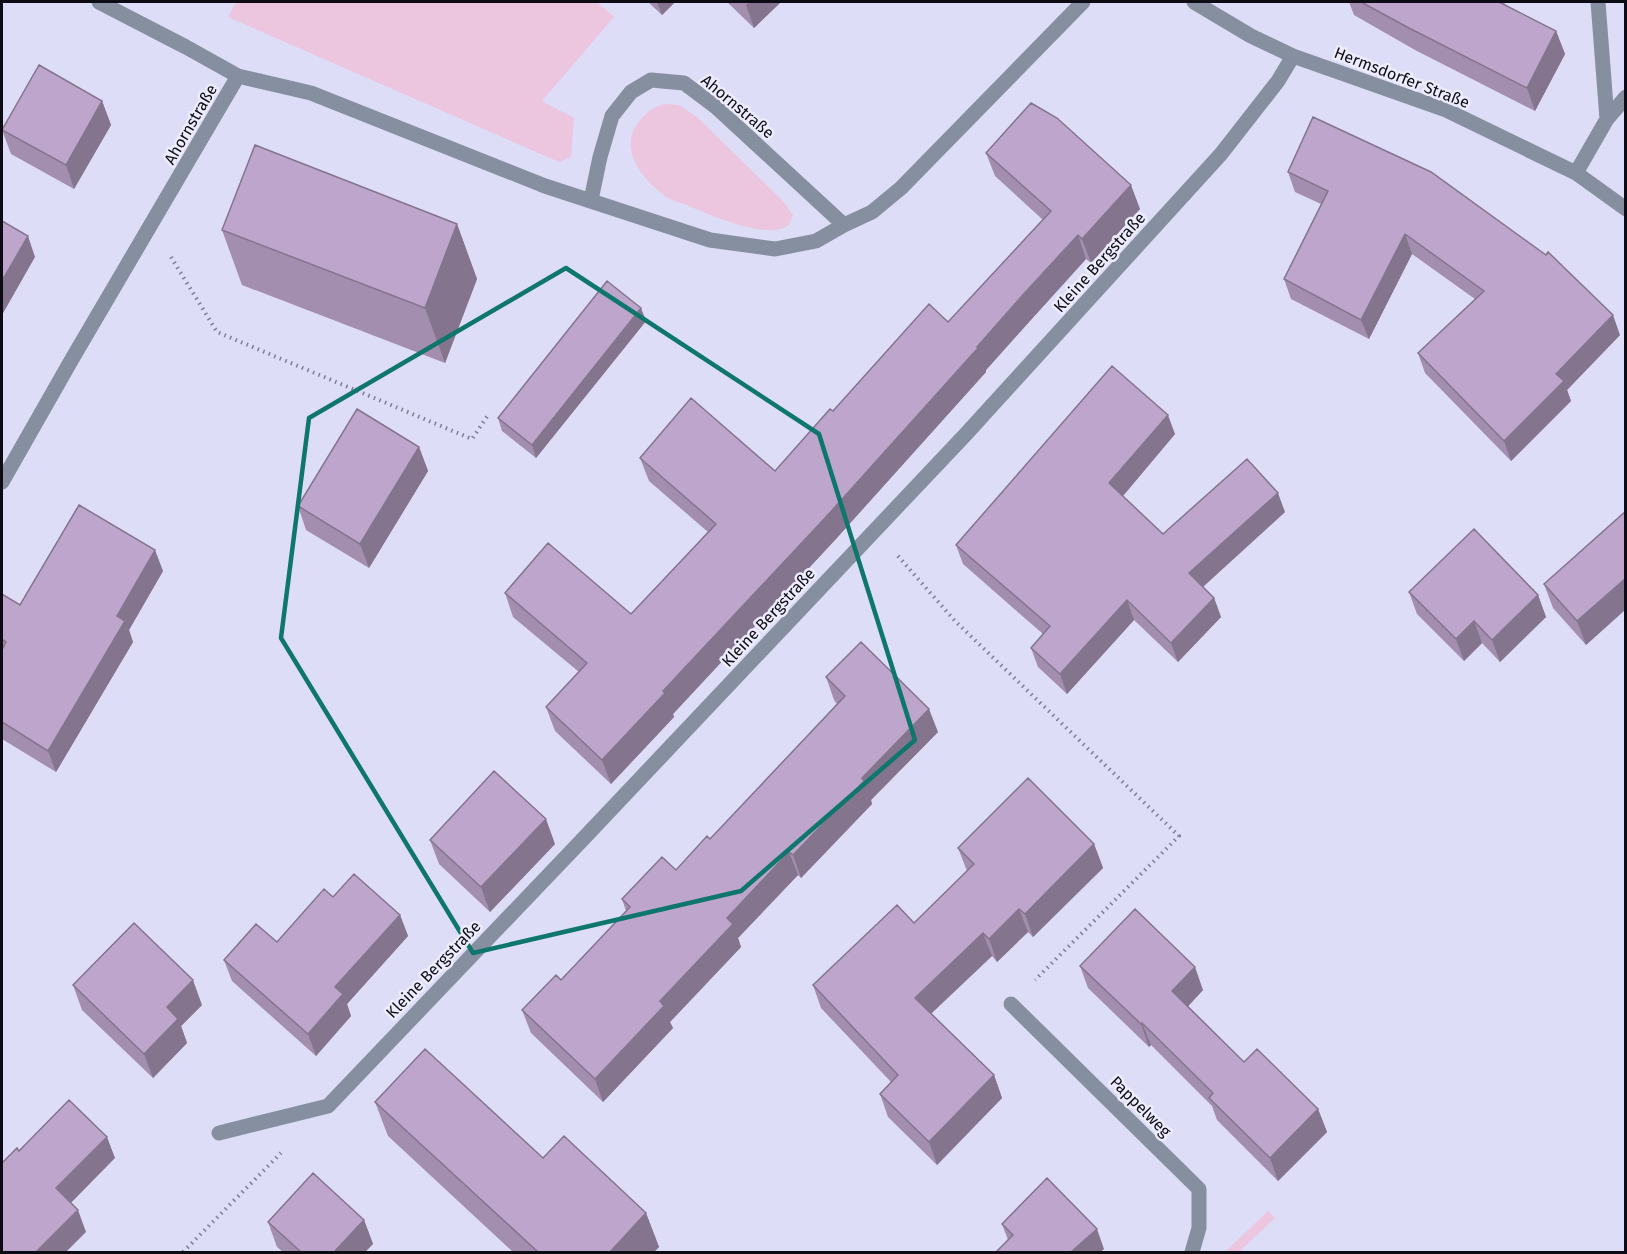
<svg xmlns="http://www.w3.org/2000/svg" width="1627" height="1254" viewBox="0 0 1627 1254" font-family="'Fira Sans',sans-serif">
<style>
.green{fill:#ecc5df}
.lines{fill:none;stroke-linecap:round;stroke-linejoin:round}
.path{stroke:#7f7e91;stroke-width:4;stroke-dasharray:1.5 4.5;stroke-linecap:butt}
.street{stroke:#868f9f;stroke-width:15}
.wall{fill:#a38eaf}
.shaded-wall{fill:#84748e}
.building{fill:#bda5cb;stroke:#84748e;stroke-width:1.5}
.marked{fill:none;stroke:#0f766e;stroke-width:4.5;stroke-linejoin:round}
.labels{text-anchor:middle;stroke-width:5;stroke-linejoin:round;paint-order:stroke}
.street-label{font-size:16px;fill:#0d0c15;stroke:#ececfc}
</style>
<rect width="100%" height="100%" fill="#deddf8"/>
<path class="green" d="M236,2H597L614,17L542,101L574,118L571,157L559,162L228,17Z
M664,104L679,105L697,117L782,200L793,215L789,225C782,229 776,231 768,230C742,229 708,214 684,204C678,202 669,200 664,195C636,174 614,140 648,112C652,108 659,106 664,104Z
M1268,1211L1275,1218L1239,1252H1225Z"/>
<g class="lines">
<path class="path" d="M171,257L217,332L472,439L488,415
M898,556L955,621L1179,836L1035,980
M183,1252L281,1153"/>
<path class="street" d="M99,2L186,47L238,76
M1194,2L1251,36L1293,56L1446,110L1576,173L1626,209
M1598,2L1607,119
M1576,173L1607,119L1626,97
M591,200L600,157L612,116L631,92L651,80L684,83L716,107L844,225
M2,482L72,359L238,76L311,93L545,186L710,240L775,249L816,241L844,225L872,212L901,188L1083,2
M1011,1004L1199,1189V1228L1192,1252
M219,1133L328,1106L584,838L966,434L1221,154L1278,81L1293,56"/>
</g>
<path class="wall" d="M648,2H675L662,15Z
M727,2H781L754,28Z
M1349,2H1507L1504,4L1556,31L1565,54L1535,111L1415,50L1354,15Z
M102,101L111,125L74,189L11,154L2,130Z
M1313,117L1620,335L1567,390L1571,401L1511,461L1425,373L1418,353L1475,299L1412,254L1369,339L1291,299L1284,279L1321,204L1295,192L1288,172Z
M986,153L1140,209L1091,263L1086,259L1029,322L986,370V372L835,540L673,714L674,717L611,784L555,731L546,707L579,672L513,617L505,593L631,614L708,532L649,481L640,458L775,471L833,411L948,322L1043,220L995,176Z
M457,224L477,279L445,363L242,285L222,230Z
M646,321L536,458L502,431L498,418Z
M1175,434L1123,496L1163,534L1285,512L1203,587L1214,598L1221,617L1178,662L1134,620L1067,694L1038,667L1031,648L1043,634L963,564L956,545Z
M419,447L428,471L369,568L306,530L298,506Z
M1626,511V609L1586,645L1553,608L1544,584Z
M163,571L129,630L133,642L56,772L2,739V594L20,605Z
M1409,592L1538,595L1546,617L1500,662L1482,643L1464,661L1417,614Z
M826,677L938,732L871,800L872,804L801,878L798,875L738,938L741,947L670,1022L673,1028L603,1102L531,1033L522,1010L561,980L626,911L622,899L676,870L710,839L837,704L834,700Z
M430,840L555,844L490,912L439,864Z
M1094,844L1103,868L1033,937L1028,932L997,962L992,956L931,1014L994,1075L1002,1098L937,1165L888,1117L880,1094L891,1082L821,1008L813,985L914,923L967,871L958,848Z
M333,897L400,915L408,936L347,1004L351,1016L316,1056L232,981L224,960L277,942Z
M1080,966L1203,990L1188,1006L1244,1062L1318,1109L1327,1132L1278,1181L1217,1120L1212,1106L1151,1045L1149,1047L1088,988Z
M73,985L202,1005L181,1026L187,1043L153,1078L82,1010Z
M375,1102L543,1158L646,1213L659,1247L654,1252H513L388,1136Z
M364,1220L373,1244L365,1252H283L277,1247L268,1222Z
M1002,1224L1104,1249L1100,1252H996L1008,1240Z"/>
<path class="shaded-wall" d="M657,2H675L662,15Z
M749,2H781L754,28L746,5Z
M1556,31L1565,54L1535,111L1527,88Z
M102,101L111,125L74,189L66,165Z
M1131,185L1140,209L1091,263L1082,239Z
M457,224L477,279L445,363L425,308Z
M1405,234L1412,254L1369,339L1361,320Z
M1078,235L1086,259L1029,322L986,370V372L835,540L673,714L674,717L611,784L602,760L663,691Z
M28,236L35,257L2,315V281Z
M641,308L646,321L536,458L532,445Z
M1613,315L1620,335L1567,390L1571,401L1511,461L1504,441L1556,374Z
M1168,415L1175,434L1117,503L1109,483Z
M419,447L428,471L369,568L360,544Z
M1278,493L1285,512L1196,593L1189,573Z
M155,550L163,571L129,630L133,642L56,772L48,751L117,616Z
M1626,578V609L1586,645L1577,621Z
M1538,595L1546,617L1500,662L1492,640Z
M1214,598L1221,617L1178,662L1171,643Z
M1127,600L1134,620L1067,694L1060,674Z
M1474,621L1482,643L1464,661L1456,639Z
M929,709L938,732L871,800L872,804L801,878L793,855L862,778Z
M546,819L555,844L490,912L481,887Z
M1094,844L1103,868L1033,937L1025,914Z
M789,852L798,875L738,938L741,947L670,1022L673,1028L603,1102L595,1079L660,1001L727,918Z
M1019,909L1028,932L997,962L989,939Z
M400,915L408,936L347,1004L351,1016L316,1056L308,1034L335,987Z
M983,933L992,956L923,1021L915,998Z
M1195,967L1203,990L1181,1014L1172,991Z
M193,980L202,1005L181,1026L187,1043L153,1078L144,1054L167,1007Z
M1142,1023L1151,1045L1149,1047L1141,1024Z
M994,1075L1002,1098L937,1165L929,1142Z
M1318,1109L1327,1132L1278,1181L1270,1158Z
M107,1137L115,1158L64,1210L56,1188Z
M78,1210L86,1232L66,1252H36Z
M646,1213L659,1247L654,1252H610Z
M364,1220L373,1244L365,1252H334Z
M1097,1229L1104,1249L1100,1252H1071Z"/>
<path class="building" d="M1361,2H1499L1556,31L1527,88L1407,27Z
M39,65L102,101L66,165L2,130Z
M1031,103L1057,118L1131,185L1082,239L1078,235L1020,298L977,347L978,348L826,517L663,691L665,693L602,760L546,707L587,663L505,593L548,543L631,614L716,524L640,458L691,398L775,471L830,409L833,411L929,304L948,322L1051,211L986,153Z
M1313,117L1431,172L1546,255L1548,252L1613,315L1556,374L1564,381L1504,441L1418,353L1484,291L1405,234L1361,320L1284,279L1328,191L1288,172Z
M255,145L457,224L425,308L222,230Z
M2,221L28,236L2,281Z
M607,281L641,308L532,445L498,418Z
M1112,366L1168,415L1109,483L1163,534L1247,459L1278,493L1189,573L1214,598L1171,643L1127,600L1060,674L1031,648L1050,626L956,545Z
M357,409L419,447L360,544L298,506Z
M79,505L155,550L117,616L125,621L48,751L2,722V650L6,642L2,639V594L20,605Z
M1626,511V578L1577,621L1544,584Z
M1474,529L1538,595L1492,640L1474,621L1456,639L1409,592Z
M861,642L929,709L862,778L864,781L793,855L789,852L727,918L733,924L660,1001L664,1006L595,1079L522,1010L556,975L561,980L630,907L622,899L662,857L676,870L707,836L710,839L845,696L826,677Z
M494,771L546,819L481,887L430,840Z
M1028,778L1094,844L1025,914L1019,909L989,939L983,933L915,998L994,1075L929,1142L880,1094L898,1075L813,985L897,905L914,923L974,864L958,848Z
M354,874L400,915L335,987L343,994L308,1034L224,960L256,924L277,942L324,889L333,897Z
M1135,909L1195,967L1172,991L1244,1062L1257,1049L1318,1109L1270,1158L1209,1098L1213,1093L1142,1023L1141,1024L1080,966Z
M134,923L193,980L167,1007L178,1019L144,1054L73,985Z
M425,1049L543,1158L564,1136L646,1213L610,1252H538L375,1102Z
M69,1100L107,1137L56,1188L78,1210L36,1252H2V1163L17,1148L19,1151Z
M313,1173L364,1220L334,1252H301L268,1222Z
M1047,1178L1097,1229L1071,1252H996L1013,1235L1002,1224Z"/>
<path class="marked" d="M566,268L819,434L915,740L741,891L473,953L281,638L309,418Z"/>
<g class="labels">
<g class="street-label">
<text transform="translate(1402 77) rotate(21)" y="6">Hermsdorfer Straße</text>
<text transform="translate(738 106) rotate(40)" y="6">Ahornstraße</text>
<text transform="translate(190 124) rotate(-60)" y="6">Ahornstraße</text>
<text transform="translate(1099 262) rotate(-48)" y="6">Kleine Bergstraße</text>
<text transform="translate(768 617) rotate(-47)" y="6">Kleine Bergstraße</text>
<text transform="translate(433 969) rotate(-46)" y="6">Kleine Bergstraße</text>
<text transform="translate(1141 1106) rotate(45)" y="6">Pappelweg</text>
</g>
</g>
<rect width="1627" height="1254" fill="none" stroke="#0d0c15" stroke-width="6"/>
</svg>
